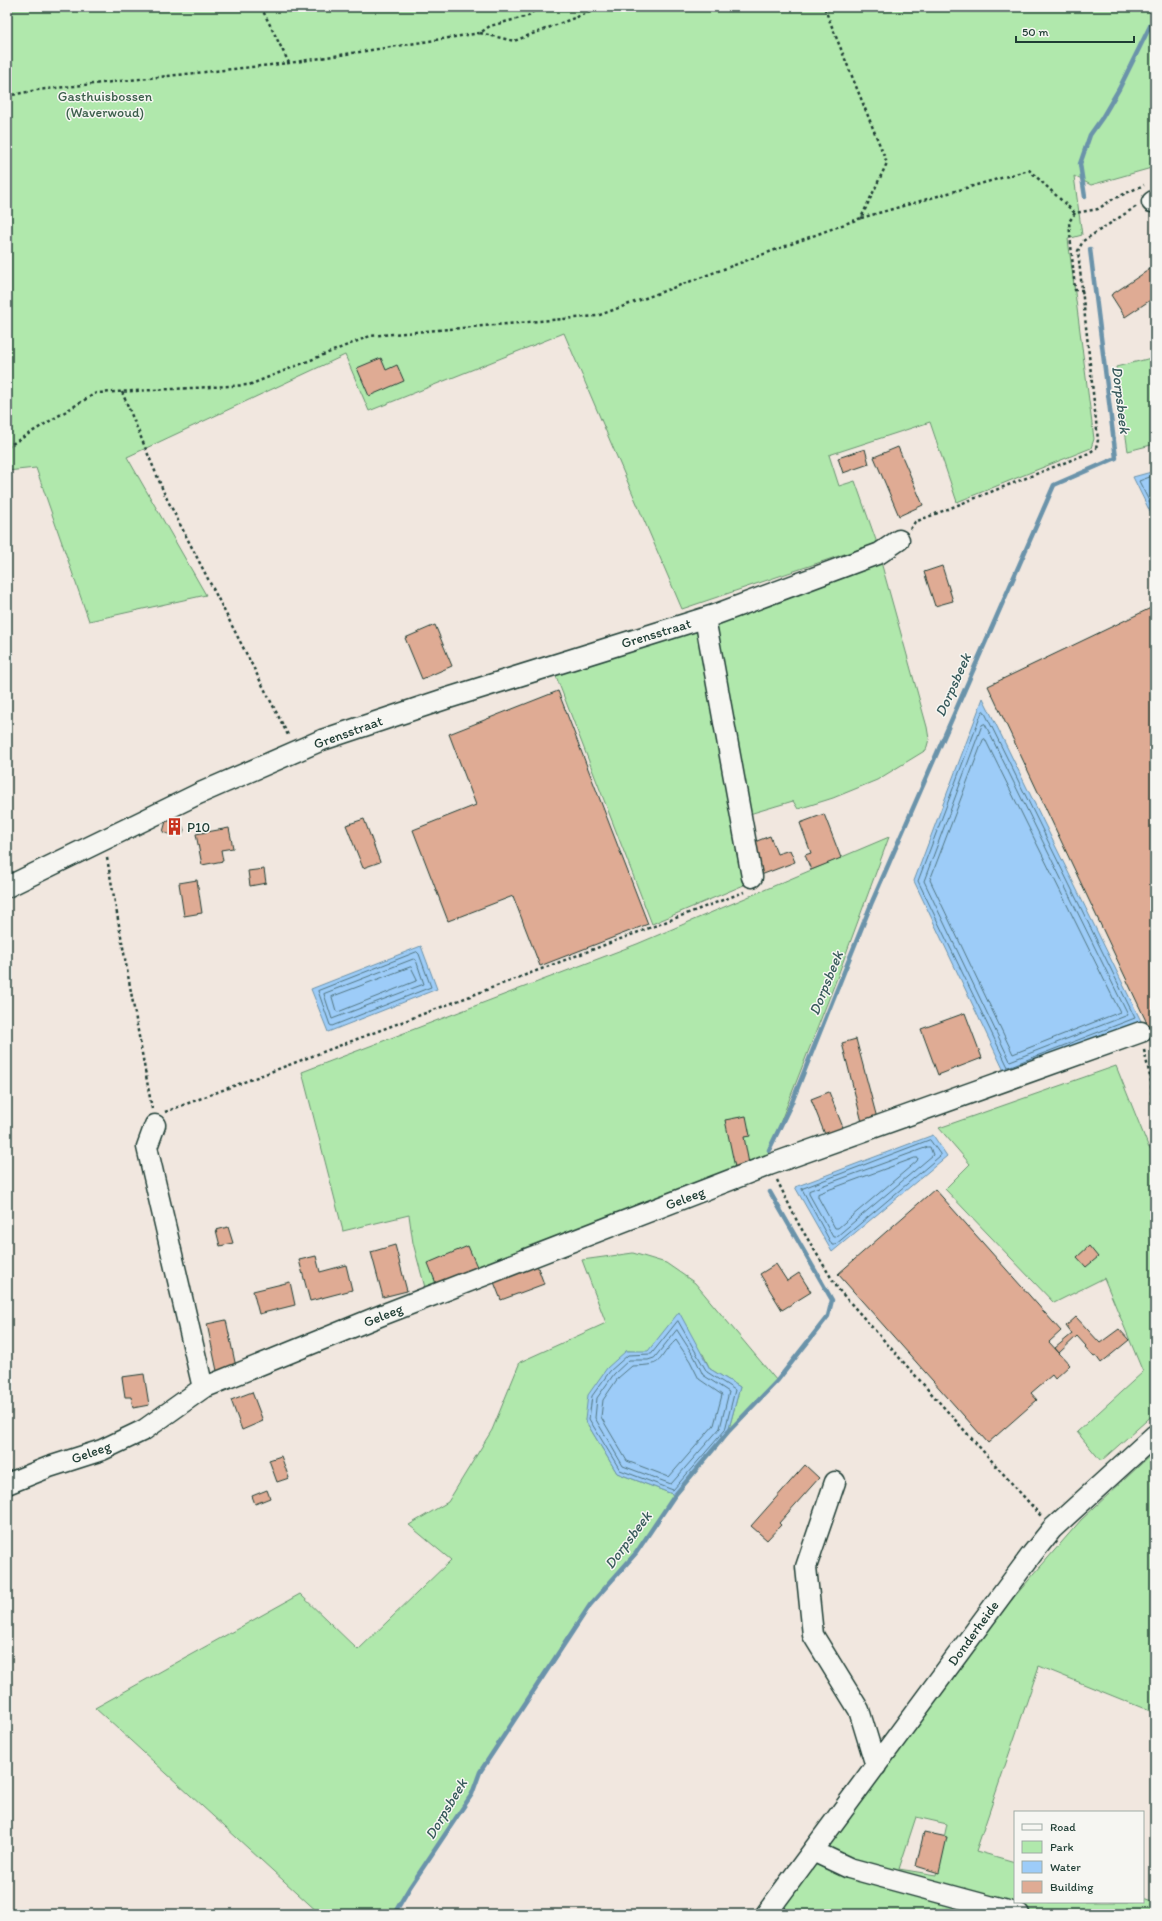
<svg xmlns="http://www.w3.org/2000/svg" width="1162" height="1921" viewBox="0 0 1162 1921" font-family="Itim,sans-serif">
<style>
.green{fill:#b0e8ac;stroke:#689270;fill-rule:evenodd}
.water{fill:#9dccf8;stroke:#6b93aa}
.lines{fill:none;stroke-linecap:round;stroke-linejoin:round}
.shore{stroke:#517682;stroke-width:1}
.stream{stroke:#6b93aa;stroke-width:4.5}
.building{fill:#dfab94;stroke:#1f3d34}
.minor-casing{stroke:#1f3d34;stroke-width:23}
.path{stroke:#1f3d34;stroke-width:2.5;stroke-dasharray:3 3;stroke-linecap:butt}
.minor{stroke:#f6f6f2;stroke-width:20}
.labels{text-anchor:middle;stroke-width:3;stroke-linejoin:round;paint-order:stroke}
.park-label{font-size:14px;fill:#3c5f4c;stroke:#f6f6f2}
.street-label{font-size:14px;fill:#1f3d34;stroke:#f6f6f2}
.poi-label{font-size:14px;fill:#1f3d34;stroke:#f6f6f2;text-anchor:start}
.water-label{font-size:15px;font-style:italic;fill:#385a5b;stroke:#f6f6f2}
</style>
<rect width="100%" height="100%" fill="#f1e7df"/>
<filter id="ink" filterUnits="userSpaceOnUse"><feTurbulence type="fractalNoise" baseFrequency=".025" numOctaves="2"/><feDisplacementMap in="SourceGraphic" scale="8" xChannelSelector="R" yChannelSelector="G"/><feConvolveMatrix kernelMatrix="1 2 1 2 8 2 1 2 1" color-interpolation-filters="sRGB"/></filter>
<g filter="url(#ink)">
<path class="green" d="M7,7H1155V167L1091,185L1074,176L1082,235L1068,239L1094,439L1091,448L957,502L930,422L829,455L839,486L855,481L877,543L682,609L564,333L369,411L345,355L127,457L206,595L89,621L36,468L7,471Z
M1155,357V444L1128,451L1116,367Z
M881,562L927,727L929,739L926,750L877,780L833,798L798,809L793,801L746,815L713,622Z
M701,629L744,885L652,924L554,671Z
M889,837L837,978L764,1164L427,1295L413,1243L409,1215L343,1231L302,1072L637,944Z
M1116,1066L1149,1148L1155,1147V1413L1101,1461L1077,1432L1143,1372L1104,1278L1054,1303L945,1189L970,1164L939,1128Z
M633,1253L666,1263L695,1283L777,1381L728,1432L740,1387L710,1369L703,1354L626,1351L585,1420L617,1473L675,1495L636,1553L590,1605L480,1772L472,1794L410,1887L394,1914H320L95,1708L300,1594L358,1650L451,1560L409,1525L448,1502L492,1430L520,1362L606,1323L582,1260Z
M1155,1451V1713L1039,1666L976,1851L1015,1862V1902H1143V1899L1155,1903V1914H1007L960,1902L957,1914H776L975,1642L1081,1520ZM916,1817L947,1824L936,1875L899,1869Z"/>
<path class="water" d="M1155,471V522L1133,477Z
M983,698L1141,1021L1005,1073L914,881Z
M421,946L437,989L328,1032L311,989Z
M933,1135L947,1156L832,1252L795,1187Z
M679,1312L710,1369L740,1387L728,1432L675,1495L617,1473L585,1420L588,1395L607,1368L626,1351H648Z"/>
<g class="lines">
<path class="shore" d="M1155,475L1139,481L1155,513
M984,711L1135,1018L1008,1067L918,881L982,712Z
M985,724L1128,1015L1010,1061L924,881L982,725Z
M985,739L1120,1012L1013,1054L930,880L983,740Z
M417,952L419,954L431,987L332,1026L330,1025L318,991Z
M414,959L416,960L424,984L332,1019L324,994Z
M411,967L417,979L416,981L338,1012L336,1011L332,997Z
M930,1140L940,1154V1156L835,1245H832L802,1189Z
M928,1147H930L933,1155L836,1237H833L809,1194V1191Z
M915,1158H918L917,1161L838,1228H835L818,1197V1194Z
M678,1321L707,1372L735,1390L725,1430L673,1490L620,1470L589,1419L592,1396L610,1371L628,1355L651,1354Z
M677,1330L695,1358L703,1375L729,1392L720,1428L671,1484L623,1466L595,1418L597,1398L614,1374L629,1360H648L654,1358Z
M676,1340L690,1361L699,1379L722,1395L714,1425L669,1477L627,1461L601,1417L603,1400L618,1378L632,1366C667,1365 654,1361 676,1340Z"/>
<path class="stream" d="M1085,197L1080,164L1090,135L1102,118L1119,89L1155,16
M769,1150L792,1102L872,902L1054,485L1116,458L1090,249
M394,1914L410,1887L472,1794L480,1772L590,1605L636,1553L675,1495L728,1432L777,1381L828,1316L832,1300L770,1192"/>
</g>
<path class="building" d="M1153,267L1155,271V297L1125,317L1111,295Z
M381,358L386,370L397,365L404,381L369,396L357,368Z
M898,447L923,505L899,516L874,457Z
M865,449L869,464L843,473L838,458Z
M942,566L953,601L935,606L924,572Z
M1155,606V1040L988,686Z
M435,625L452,666L422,679L405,638Z
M558,691L648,924L540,966L513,896L448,921L413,830L476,805L449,734Z
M824,814L841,858L811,870L805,855L811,853L800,823Z
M364,819L380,862L363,868L346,825Z
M166,821H181L184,830L182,835H171L163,832Z
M229,828L233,848L221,850L223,861L202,865L196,834Z
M770,836L777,854L790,850L795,862L761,875L749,844Z
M264,869L266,883L250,886L248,871Z
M197,880L202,913L184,916L179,883Z
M965,1013L982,1058L938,1075L921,1029Z
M856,1039L878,1122L863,1126L842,1043Z
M829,1092L844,1130L826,1137L811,1099Z
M746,1116L750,1136L744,1137L750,1169L736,1172L725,1120Z
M935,1189L1061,1331L1049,1342L1070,1365L1055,1379L1052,1375L1031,1393L1037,1400L988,1443L838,1274Z
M228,1227L233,1243L220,1246L216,1230Z
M395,1245L407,1291L383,1297L371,1252Z
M468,1246L478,1269L437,1286L428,1263Z
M1089,1246L1098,1257L1086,1267L1077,1257Z
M316,1256L320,1272L346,1265L352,1290L310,1301L299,1260Z
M776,1264L787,1281L799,1273L811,1292L782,1310L760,1274Z
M537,1265L544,1284L501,1300L494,1282Z
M290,1282L295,1305L259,1314L253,1291Z
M1076,1317L1100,1343L1119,1329L1129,1340L1101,1363L1096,1356L1094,1357L1085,1347L1086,1346L1077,1336L1059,1353L1055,1348L1072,1334L1066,1326Z
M226,1320L236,1367L217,1371L207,1324Z
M144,1374L149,1405L133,1408L131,1397H125L122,1377Z
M252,1392L263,1421L242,1430L231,1400Z
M281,1456L289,1478L277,1482L269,1460Z
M805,1465L819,1478L779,1523L781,1525L767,1540L751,1526Z
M267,1490L270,1498L255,1504L252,1496Z
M924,1832L947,1837L939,1873L916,1866Z"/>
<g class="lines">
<defs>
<path id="minor" d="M1152,202L1155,200
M705,618L752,877
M7,887L198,794L322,740L445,699L714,615L880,553L899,540
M155,1125L147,1147L203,1388
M835,1482L806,1567L813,1635L859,1710L876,1766
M7,1484L49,1467L102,1450L144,1430L203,1388L382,1315L769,1165L1141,1032
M813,1851L849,1868L1019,1914
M766,1914L1032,1554L1052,1529L1155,1435"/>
</defs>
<use href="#minor" class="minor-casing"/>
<path class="path" d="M261,7L289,63
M480,33L514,41L603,7
M7,96L37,90L289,63L480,33L490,26L528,16L538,7
M861,218L1029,170L1075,213
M1083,290H1075L1069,222L1075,213L1098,209L1113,199L1144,185
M122,392L165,495L289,737
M7,447L96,393L249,385L370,336L597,316L861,218L887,163L824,7
M910,529L915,522L1089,453L1096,448L1098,440L1078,251L1083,241L1137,206
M107,858L152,1109
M1144,1050L1151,1081L1152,1102L1155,1108
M165,1112L744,892
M777,1180L798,1223L838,1289L1041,1516"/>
<use href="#minor" class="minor"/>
</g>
</g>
<defs>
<symbol id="building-bare" viewBox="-9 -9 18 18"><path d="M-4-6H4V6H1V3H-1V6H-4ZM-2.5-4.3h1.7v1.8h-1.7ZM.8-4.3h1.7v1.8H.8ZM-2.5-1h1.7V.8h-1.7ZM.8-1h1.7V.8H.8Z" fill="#c8321e" stroke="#f6f6f2" stroke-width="2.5" paint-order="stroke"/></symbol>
</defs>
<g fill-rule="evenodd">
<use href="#building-bare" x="162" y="814" width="25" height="25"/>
</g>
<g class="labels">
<g class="park-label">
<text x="105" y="101">Gasthuisbossen<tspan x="105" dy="16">(Waverwoud)</tspan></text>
</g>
<g class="street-label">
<text transform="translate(656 633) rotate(-17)" y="5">Grensstraat</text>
<text transform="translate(348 732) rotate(-20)" y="5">Grensstraat</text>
<text transform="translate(685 1198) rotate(-21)" y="5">Geleeg</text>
<text transform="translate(383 1315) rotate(-22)" y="5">Geleeg</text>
<text transform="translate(91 1452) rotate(-20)" y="5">Geleeg</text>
<text transform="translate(973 1633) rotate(-54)" y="5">Donderheide</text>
</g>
<g class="poi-label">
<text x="187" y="832">P10</text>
</g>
<g class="water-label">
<text transform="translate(1121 400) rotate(83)" y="5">Dorpsbeek</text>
<text transform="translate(953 685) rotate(-66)" y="5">Dorpsbeek</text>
<text transform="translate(826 983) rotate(-68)" y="5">Dorpsbeek</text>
<text transform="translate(628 1540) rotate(-53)" y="5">Dorpsbeek</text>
<text transform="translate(446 1809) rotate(-59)" y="5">Dorpsbeek</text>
</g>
</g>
<rect width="1162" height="1921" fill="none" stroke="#f6f6f2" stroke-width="24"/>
<rect x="12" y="12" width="1138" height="1897" fill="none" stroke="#1f3d34" stroke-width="1.5" filter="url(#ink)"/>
<rect x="1014" y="1811" width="130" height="92" fill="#f6f6f2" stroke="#a0aca6"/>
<rect x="1022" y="1824" width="20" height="6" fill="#f6f6f2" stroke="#a0aca6"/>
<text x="1050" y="1831" font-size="12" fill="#1f3d34">Road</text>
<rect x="1022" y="1841" width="20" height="12" fill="#b0e8ac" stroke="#a0aca6"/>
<text x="1050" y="1851" font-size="12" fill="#1f3d34">Park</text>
<rect x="1022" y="1861" width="20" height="12" fill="#9dccf8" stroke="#a0aca6"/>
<text x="1050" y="1871" font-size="12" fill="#1f3d34">Water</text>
<rect x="1022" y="1881" width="20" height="12" fill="#dfab94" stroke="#a0aca6"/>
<text x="1050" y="1891" font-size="12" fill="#1f3d34">Building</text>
<path d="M1016 36v6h118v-6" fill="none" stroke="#1f3d34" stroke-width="2"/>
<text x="1022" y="36" font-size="12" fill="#1f3d34" stroke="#f6f6f2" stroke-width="3" paint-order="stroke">50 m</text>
</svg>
